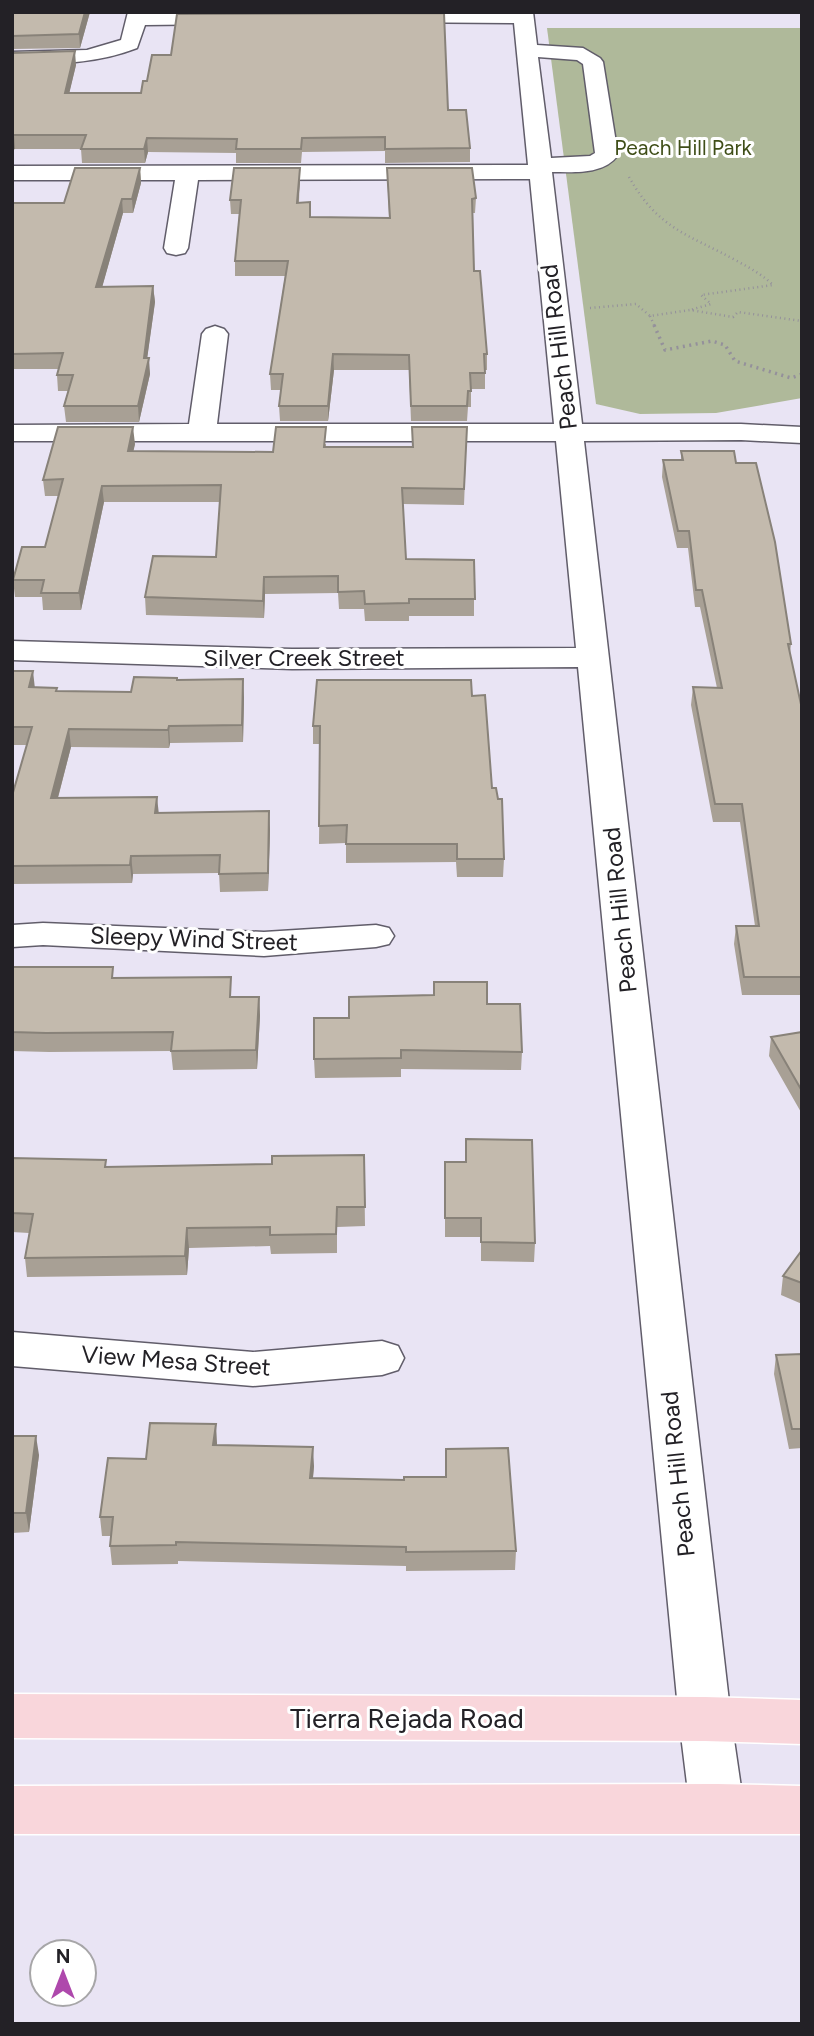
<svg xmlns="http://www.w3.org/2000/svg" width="814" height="2036" viewBox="0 0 814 2036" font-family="Figtree,sans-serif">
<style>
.green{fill:#afb99a}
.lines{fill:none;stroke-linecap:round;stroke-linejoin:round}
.minor-casing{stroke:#615d6a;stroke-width:3}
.major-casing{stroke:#fff;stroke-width:3}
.path-far1{stroke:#94909b;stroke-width:2.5;stroke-dasharray:1 3.5;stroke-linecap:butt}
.path{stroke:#94909b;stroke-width:3.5;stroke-dasharray:2 4.5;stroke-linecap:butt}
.minor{fill:#fff;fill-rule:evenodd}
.major{fill:#f9d6db;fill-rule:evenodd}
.wall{fill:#a8a095}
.shaded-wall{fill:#888279}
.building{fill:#c3baad;stroke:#888279;stroke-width:2}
.labels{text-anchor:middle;stroke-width:6;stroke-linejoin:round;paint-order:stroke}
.far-park-label{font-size:21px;fill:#3f4e18;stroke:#fff}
.street-label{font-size:24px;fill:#232126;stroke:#fff}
.near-street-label{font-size:28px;fill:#232126;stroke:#fff}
</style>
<rect width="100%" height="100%" fill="#e9e4f4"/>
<path class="green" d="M547,28H802V398L716,413L640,414L596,404Z"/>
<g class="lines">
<defs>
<path id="minor" d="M128,12H230L239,18L236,22L229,24L145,25L137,48C96,64 56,64 12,64V52L87,50L121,40Z
M389,12H533L537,45L583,48L600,58L603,62L618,155C604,175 574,172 552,172L582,424H741L802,427V443L741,440L584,441L731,1719L744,1808L736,1825L717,1832L698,1825L690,1808L679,1719L578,667L292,669L12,660V641L292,649L576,648L556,441H12V425L189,424L202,334L206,329L215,326L224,329L228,334L217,424H554L530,179L198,180L188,248L185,253L176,255L167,253L164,248L175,180H12V166L528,165L514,23L383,22L380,18ZM538,57L577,60L583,64L595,153L590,156L551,158Z
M43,923L264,932L376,925L389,928L394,936L389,944L376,947L264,956L43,945L12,947V925Z
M12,1332L253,1352L382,1341L398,1346L404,1358L398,1370L382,1375L253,1386L12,1366Z"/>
<path id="major" d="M12,1694L705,1697L802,1700V1744L705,1741L12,1738Z
M717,1784L802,1786V1834H12V1786Z"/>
</defs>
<use href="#minor" class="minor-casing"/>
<use href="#major" class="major-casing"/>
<path class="path-far1" d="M629,177C659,230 688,234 737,261C750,268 763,275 773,285L701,295L711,304L690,310
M590,308L636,304L650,316L690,310L733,317L738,312L802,321
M650,316L655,327"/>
<path class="path" d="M654,325L665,350L712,341L725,345L735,361L791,378L802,374"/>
<use href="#minor" class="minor"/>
<use href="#major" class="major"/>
</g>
<path class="wall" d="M12,12H90L80,48L12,49Z
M12,53L76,65L69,93L448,110L470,148V162L385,163V151L302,152L301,163H236V153L148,152L145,163H82L81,149H15L12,150Z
M140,168L141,183L133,213H123L102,287L153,286L155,302L147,358L150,374L139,422H66L64,406L68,391H58L57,375L59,369H12V203H64Z
M300,168L299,203L311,217L389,218L387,168L476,198L475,213H473L474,271L487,354V370H485V389H471V407H468L467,421H411L409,370H334L328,421H280L279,406L281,390H271L270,374L285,276H235V261L239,214H231L230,200Z
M412,427H467L464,505L403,504L406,559L474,560V616H409V621H365L364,609H339L338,593L265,594L264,618L146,615L145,597L216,557L220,502H104L81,610H43L42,597H15L13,580L45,547L59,496H45L43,480L135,444L133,451L273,452L326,444V447H412Z
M681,451L736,463L791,644L790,653L802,709V995H742L734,944L736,926H755L740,822H713L691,705L693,687L717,688L700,607H695L688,548H677L662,477L663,460H681Z
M12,671L35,687L57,691L131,692L177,678V680L244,697L243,742L170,743L169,748L71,747L58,798L270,829L268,891L220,892L219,873L133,874L132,883L12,884V796L27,745H12Z
M472,696L492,788L504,859L503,877H457L456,862L346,863V843L319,844L320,744H313V726Z
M12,967L114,978L232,997H259L260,1016L257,1069L173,1070L171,1051L49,1052L12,1051Z
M487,1004L522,1052L521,1070L401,1069V1077L315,1078L314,1059L349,1018Z
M802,1032V1114L769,1056L771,1037Z
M364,1155L365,1226L337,1227V1253L271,1254L270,1246L189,1248L187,1275L27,1277L25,1258L29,1233L12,1232V1158L107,1167L272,1164Z
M445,1162L535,1243L534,1262L481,1261V1237H445Z
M802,1250V1304L781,1295L783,1276Z
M802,1354V1448L789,1449L774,1374L776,1355Z
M12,1436L39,1455L29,1532L12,1533Z
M217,1443V1445L314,1466L313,1478L404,1480L446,1477V1449L516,1551L515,1570L406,1571V1566L178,1561V1564L112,1565L110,1546L111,1536H102L100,1517L146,1459Z"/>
<path class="shaded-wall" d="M85,12H90L80,48L79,34Z
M75,51L76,65L66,107L65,93Z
M12,135H14L15,149L12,150Z
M147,138L148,152L145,163L144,149Z
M140,168L141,183L133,213L132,199Z
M300,168V182L297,217V203Z
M122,199L123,213L98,302L96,287Z
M153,286L155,302L145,374L144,358Z
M333,354L334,370L328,421V406Z
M149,358L150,374L139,422L138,406Z
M133,427L135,444L130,467L128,451Z
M102,486L104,502L81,610L79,593Z
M264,577L265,594L264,618L263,601Z
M33,671L35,689L29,687Z
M243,679L244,697L243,742L242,725Z
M169,726L170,743L169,748L168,730Z
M69,729L71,747L53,816L51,798Z
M157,797L159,815L155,813Z
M269,811L270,829L268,891V873Z
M131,856L133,874L132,883L130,865Z
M259,997L260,1016L257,1069L256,1050Z
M187,1228L189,1248L187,1275L185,1256Z
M216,1424L217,1443L215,1464L213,1445Z
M36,1436L39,1455L29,1532L26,1513Z
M313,1447L314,1466L311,1497L310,1478Z"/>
<path class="building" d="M12,12H85L79,34L12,36Z
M444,13L448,110H466L470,148L385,149V137L302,138L301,149H236L237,139L147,138L144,149H81L86,135H12V53L75,51L65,93H141L143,81H147L152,55H171L177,14Z
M75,168H140L132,199H122L96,287L153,286L144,358H149L138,406H64L73,375H57L63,353L12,354V203H64Z
M234,168H300L297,203L310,202V217L390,218L387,168H472L476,198L472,199L474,271H480L487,354H484L485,373H470L471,391H468L467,406H411L409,355L333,354L328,406H279L283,374H270L288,261H235L241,200H230Z
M58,427H133L128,451L273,452L276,427H326L324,447H413L412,427H467L464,489L402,488L406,559L474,560L475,599H409V603L365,604L364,591L338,592V576L264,577L263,601L145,597L153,556L216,557L221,485L102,486L79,593H41L44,580H13L22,547H45L63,479L43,480Z
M681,451H734L736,463H756L775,542L791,644H788L802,709V977H744L736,926H759L742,804H715L693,687L722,688L702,590H696L689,531H678L663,460H683Z
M12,671H33L29,687L57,688L56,691L131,692L134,677L177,678V680L243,679L242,725L169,726L168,730L69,729L51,798L157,797L155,813L269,811L268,873L219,874L220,855L131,856L130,865L12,866V796L32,727H12Z
M317,680H471L472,696L485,695L492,788H496L498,799H502L504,859H457V844H346L347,825L319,826L320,726H313Z
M12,967H113L112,978L231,977L230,997H259L256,1050L171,1051L173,1032L46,1033L12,1032Z
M434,982H487V1004H520L522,1052L401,1050V1058L314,1059V1018H349V997L434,995Z
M802,1032V1091L771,1037Z
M466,1139L532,1140L535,1243L481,1242V1218H445V1162H466Z
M364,1155L365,1207H337L336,1234L270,1235V1227L187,1228L185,1256L25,1258L33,1214L12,1213V1158L106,1160L105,1167L272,1164V1156Z
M802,1250V1283L783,1276Z
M802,1354V1429H792L776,1355Z
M150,1423L216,1424L213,1445L313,1447L310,1478L404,1480V1477H446V1449L508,1448L516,1551L406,1552V1547L176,1542V1545L110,1546L113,1517H100L108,1458L146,1459Z
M12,1436H36L26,1513H12Z"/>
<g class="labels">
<g class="far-park-label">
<text x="683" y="155">Peach Hill Park</text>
</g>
<g class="street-label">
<text transform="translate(559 347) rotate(-97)" y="8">Peach Hill Road</text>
<text x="304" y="666">Silver Creek Street</text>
<text transform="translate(620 910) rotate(-96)" y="8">Peach Hill Road</text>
<text transform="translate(194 939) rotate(2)" y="8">Sleepy Wind Street</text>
<text transform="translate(176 1361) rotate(4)" y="8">View Mesa Street</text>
<text transform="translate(678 1474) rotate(-96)" y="8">Peach Hill Road</text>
</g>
<g class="near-street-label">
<text x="407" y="1728">Tierra Rejada Road</text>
</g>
</g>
<rect width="814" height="2036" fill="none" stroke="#232126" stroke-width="28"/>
<g transform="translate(63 1973)"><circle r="33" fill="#ffffff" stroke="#a7a6a8" stroke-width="2"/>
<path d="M0-5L12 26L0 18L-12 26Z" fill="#ae48ac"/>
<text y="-10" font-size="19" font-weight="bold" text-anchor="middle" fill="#232126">N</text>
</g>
</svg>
